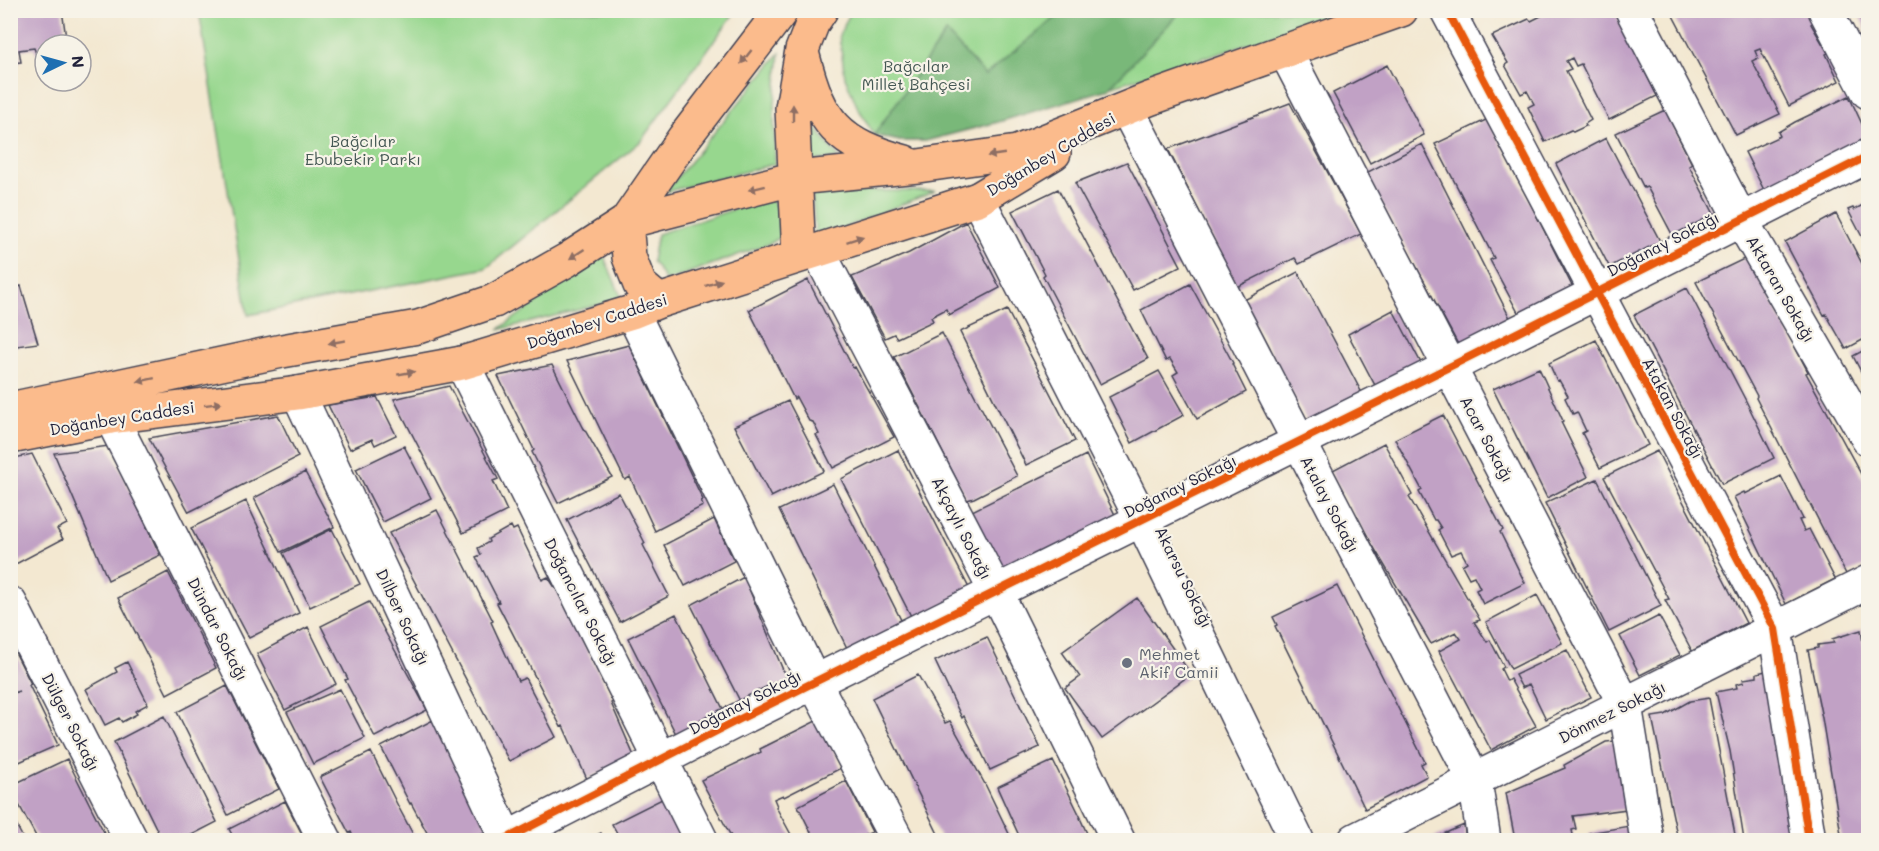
<svg xmlns="http://www.w3.org/2000/svg" width="1879" height="851" viewBox="0 0 1879 851" font-family="Mali,sans-serif">
<style>
.green{fill:#97d78e;stroke:#5c7c64;stroke-width:1.5}
.forest{fill:#79b879;stroke:#4e6d5a;stroke-width:1.5}
.building{fill:#c1a1c5}
.lines{fill:none;stroke-linecap:round;stroke-linejoin:round}
.minor-casing{stroke:#414052;stroke-width:36}
.major-casing{stroke:#414052;stroke-width:36}
.minor{stroke:#fff;stroke-width:33}
.major{stroke:#fbbb8c;stroke-width:33}
.cycleway-casing{stroke:#f7f3e8;stroke-width:11}
.cycleway{stroke:#e8590c;stroke-width:8}
.oneway{fill:#8e6e64}
.worship-dot{fill:#6b7280;stroke:#f7f3e8;stroke-width:2}
.labels{text-anchor:middle;stroke-width:4.5;stroke-linejoin:round;paint-order:stroke}
.park-label{font-size:16px;fill:#455854;stroke:#f7f3e8}
.street-label{font-size:16px;fill:#22223b;stroke:#f7f3e8}
.worship-label{font-size:16px;fill:#5b616d;stroke:#f7f3e8;text-anchor:start}
</style>
<rect width="100%" height="100%" fill="#f7f3e8"/>
<filter id="ink" filterUnits="userSpaceOnUse"><feTurbulence type="fractalNoise" baseFrequency=".0167" numOctaves="2"/><feDisplacementMap in="SourceGraphic" scale="12" xChannelSelector="R" yChannelSelector="G"/><feConvolveMatrix kernelMatrix="1 2 1 2 8 2 1 2 1" color-interpolation-filters="sRGB"/></filter>
<filter id="wash" filterUnits="userSpaceOnUse"><feTurbulence type="fractalNoise" baseFrequency=".008" numOctaves="4" result="noise"/><feDisplacementMap in="SourceGraphic" scale="24" xChannelSelector="R" yChannelSelector="G"/><feGaussianBlur stdDeviation="1.35" result="paint"/><feColorMatrix in="noise" values="0 0 0 0 0 0 0 0 0 0 0 0 0 0 0 0 0 1.4 0 .05"/><feComposite in="paint" operator="in"/></filter>
<g filter="url(#wash)">
<rect width="100%" height="100%" fill="#f3e8d1"/>
<path class="green" d="M852,10L1351,11L998,122L925,141H900L874,135L857,106L845,77L839,35Z
M199,11V10L736,11L640,142L486,268L248,315Z
M780,53L774,113L775,164L665,192Z
M809,120L839,158L811,161Z
M812,191H935L816,239Z
M769,198C784,211 781,219 781,237L771,243L666,281L652,261L657,234Z
M603,254L622,299L498,330Z"/>
<path class="forest" d="M1064,11H1181L1108,89L998,122L925,141H900L874,135L946,32L985,75Z"/>
<g id="blocks">
<path class="building" d="M10,10H62L67,45H45V57L38,58L34,48L19,50L21,62L10,63Z
M1553,10H1614L1657,96L1609,120L1581,64L1576,66L1572,58L1566,61L1571,69L1566,71L1591,120L1585,124L1586,126L1573,132L1571,130L1545,142L1528,107L1534,104L1527,91L1521,94L1505,65L1508,63L1492,36L1529,19L1531,21Z
M1670,10H1807L1813,23L1811,24L1828,53L1826,54L1839,81L1789,106L1760,49L1755,51L1758,58L1752,61L1780,114L1736,135Z
M1868,10V34L1859,15Z
M1387,65L1424,135L1370,163L1333,93Z
M1849,96L1868,137V141L1765,192L1745,152L1780,136L1778,132L1795,122Z
M1290,103L1361,234L1299,264L1295,258L1237,287L1168,149Z
M1665,110L1692,164L1689,166L1715,216L1673,236L1647,187L1644,188L1616,133Z
M1488,119L1575,292L1521,318L1490,260L1494,258L1435,144Z
M1606,138L1662,245L1611,270L1556,164Z
M1422,144L1512,322L1460,348L1366,173Z
M1127,162L1181,266L1133,290L1075,183Z
M1058,189L1148,359L1100,384L1043,276L1045,274L1012,211Z
M1868,202V248L1848,210L1853,208L1854,210Z
M1836,214L1868,275V337L1846,349L1826,314L1824,315L1785,242Z
M966,222L1000,288L949,315L946,309L931,317L933,321L897,338L894,334L885,338L852,277L909,253Z
M1748,257L1808,372L1806,373L1868,487V564L1846,574L1756,398L1757,396L1696,282Z
M1298,272L1364,397L1309,425L1244,300Z
M808,280L853,368L855,367L894,437L833,468L816,435L819,434L813,422L809,421L796,397L794,399L749,310Z
M1190,284L1233,363L1232,364L1246,392L1197,419L1173,375L1178,372L1170,359L1166,361L1141,310Z
M21,286L38,343L10,347V289Z
M1687,288L1746,401L1774,458L1722,484L1634,315Z
M1007,310L1075,441L1026,465L960,332Z
M1393,310L1422,365L1377,389L1348,334Z
M942,333L1017,476L974,498L967,500L894,357Z
M1596,340L1648,445L1600,468L1582,433L1586,431L1577,412L1573,414L1565,398L1568,396L1559,380L1557,381L1549,363Z
M629,345L703,500L701,501L703,506L655,531L630,477L625,480L567,361Z
M1868,348V385L1853,356Z
M552,365L583,427L612,477L558,503L532,452L534,450L498,376Z
M1539,368L1563,421L1561,422L1588,477L1547,498L1493,389Z
M1159,371L1184,415L1132,443L1109,397Z
M449,386L498,479L493,481L507,511L463,533L394,399Z
M377,397L396,435L375,445L372,439L350,449L328,405Z
M788,401L824,471L771,497L734,426Z
M278,415L298,457L189,512L149,438Z
M1443,415L1503,530L1500,532L1525,583L1483,604L1476,590L1480,588L1474,576L1469,578L1462,565L1467,562L1461,551L1451,555L1438,530L1441,528L1436,520H1434L1419,492L1422,490L1395,439Z
M1384,443L1412,495L1409,497L1480,620L1474,622L1487,642L1490,640L1504,667L1501,669L1507,681L1510,679L1536,726L1491,750L1439,651L1461,639L1456,632L1431,644L1360,524L1331,471Z
M109,446L160,555L108,580L54,453Z
M404,446L431,498L383,522L356,469Z
M898,450L971,592L914,622L841,479Z
M1657,451L1746,623L1692,651L1665,600L1669,599L1604,477Z
M32,454L67,524L57,529L63,539L12,566L10,562V459Z
M1086,455L1117,519L1002,576L970,512Z
M305,472L334,527L281,552L254,498Z
M1781,476L1803,519L1799,520L1804,531L1809,529L1835,579L1786,604L1734,497L1744,492L1745,494Z
M1597,479L1661,606L1609,632L1545,503Z
M833,484L904,626L850,654L779,510Z
M619,493L645,543L643,545L669,596L620,622L567,520Z
M246,501L299,613L249,638L191,528Z
M437,510L493,621L491,622L518,681L525,678L556,737L509,761L389,533Z
M714,519L734,561L685,586L664,545Z
M511,526L513,530L517,528L542,580L548,577L558,592L613,702L611,703L634,756L587,779L563,726L561,727L497,603L499,602L476,557L481,555L478,548L489,542L488,539Z
M332,529L360,584L310,607L283,553Z
M168,572L216,668L167,694L118,598Z
M744,577L783,670L787,674L791,683L742,705L691,605Z
M1337,586L1425,762L1421,764L1427,776L1365,809L1275,626L1277,625L1273,617Z
M1537,595L1562,643L1511,669L1486,622Z
M1137,598L1191,674L1102,739L1065,688L1080,677L1062,652Z
M369,602L427,710L375,737L345,680L348,679L321,626Z
M676,614L726,715L678,738L628,638Z
M1659,616L1680,655L1640,675L1620,636Z
M308,627L336,684L285,710L257,654Z
M1861,630L1868,673V840H1842L1822,718L1808,650L1818,648V645L1834,643L1832,639Z
M987,637L1040,747L990,770L964,716L962,718L935,661Z
M10,642L31,684L29,685L58,745L10,766V695L19,691L10,694Z
M1567,650L1591,697L1546,719L1529,684L1522,688L1515,675Z
M127,662L148,704L135,711L137,714L122,722L119,718L105,725L86,689L117,672L115,668Z
M1766,671L1796,840H1744L1730,751L1716,692L1737,688L1736,684L1744,682L1743,679L1757,677V673Z
M918,675L945,723L950,721L986,786L1012,840H941L872,698Z
M227,686L279,789L228,815L177,712Z
M340,689L365,738L313,764L287,712Z
M1709,698L1736,840H1678L1652,717L1665,715L1690,701Z
M164,716L217,822L182,840H162L114,742Z
M433,720L489,831L469,840H431L411,803L410,804L381,747Z
M818,720L841,768L784,797L783,795L774,799L777,806L776,807L794,840H733L701,780L761,752L760,749Z
M1616,741L1627,809L1573,816L1576,829L1572,830L1574,840H1515L1506,793L1565,768L1564,765L1606,742Z
M371,752L399,808L416,840H355L351,832L349,833L320,777Z
M67,759L93,811L108,840H38L10,788V786Z
M1053,761L1081,818H1080L1090,840H1021L997,787Z
M846,781L872,832L855,840H815L798,806Z
M664,798L685,840H621L612,824Z
M285,801L305,840H235L229,829Z
M10,814L13,819L24,840H10Z
M1464,825L1466,840H1428L1448,832Z
M1629,826L1632,840H1590L1589,833Z
M601,833L605,840H586Z"/>
</g>
</g>
<g filter="url(#ink)">
<use href="#blocks" fill-opacity="0" stroke="#414052" stroke-width="1.5"/>
<g class="lines">
<defs>
<path id="minor" d="M1447,10L1775,629L1809,840
M1632,10L1741,220L1868,439
M1825,10L1868,92
M1285,51L1625,705L1647,840
M1127,109L1475,781L1484,840
M978,199L1142,520L1297,840
M818,251L996,592L1118,840
M632,312L814,682L897,840
M462,363L701,840
M298,393L507,840
M111,417L325,840
M10,603L131,840
M504,840L738,720L1449,367L1868,156
M1355,840L1868,582"/>
<path id="major" d="M803,56C820,123 838,144 905,162
M799,256L792,108L802,50L813,22L821,10
M659,301L640,285L629,257L626,222L684,138L782,10
M10,409L282,351L418,327L494,301L567,260L626,222L796,178L918,166L1017,152L1149,99L1401,10
M10,437L111,417L298,393L462,363L632,312L659,301L978,199L1054,153"/>
</defs>
<use href="#minor" class="minor-casing"/>
<use href="#major" class="major-casing"/>
<use href="#minor" class="minor"/>
<use href="#major" class="major"/>
<defs>
<path id="cycleway" d="M1447,10L1775,629L1809,840
M504,840L738,720L1449,367L1868,156"/>
</defs>
<use href="#cycleway" class="cycleway-casing"/>
<use href="#cycleway" class="cycleway"/>
</g>
<defs><path id="oneway-solid" d="M-6-.8H1V-3.2L6.5 0L1 3.2V.8H-6Z" transform="scale(1.5)"/></defs>
<g class="oneway">
<use href="#oneway-solid" transform="translate(746 57) rotate(128)"/>
<use href="#oneway-solid" transform="translate(793 113) rotate(-90)"/>
<use href="#oneway-solid" transform="translate(996 155) rotate(172)"/>
<use href="#oneway-solid" transform="translate(757 188) rotate(166)"/>
<use href="#oneway-solid" transform="translate(855 239) rotate(-18)"/>
<use href="#oneway-solid" transform="translate(577 254) rotate(147)"/>
<use href="#oneway-solid" transform="translate(714 283) rotate(-18)"/>
<use href="#oneway-solid" transform="translate(337 342) rotate(170)"/>
<use href="#oneway-solid" transform="translate(406 373) rotate(-10)"/>
<use href="#oneway-solid" transform="translate(146 380) rotate(168)"/>
<use href="#oneway-solid" transform="translate(213 404) rotate(-7)"/>
</g>
</g>
<circle class="worship-dot" cx="1127" cy="663" r="6"/>
<g class="labels">
<g class="park-label">
<text x="916" y="72">Bağcılar<tspan x="916" dy="18">Millet Bahçesi</tspan></text>
<text x="363" y="147">Bağcılar<tspan x="363" dy="18">Ebubekir Parkı</tspan></text>
</g>
<g class="street-label">
<text transform="translate(1051 154) rotate(-31)" y="6">Doğanbey Caddesi</text>
<text transform="translate(1663 244) rotate(-27)" y="6">Doğanay Sokağı</text>
<text transform="translate(1781 289) rotate(60)" y="6">Aktaran Sokağı</text>
<text transform="translate(597 321) rotate(-18)" y="6">Doğanbey Caddesi</text>
<text transform="translate(1673 408) rotate(62)" y="6">Atakan Sokağı</text>
<text transform="translate(122 418) rotate(-9)" y="6">Doğanbey Caddesi</text>
<text transform="translate(1487 439) rotate(62)" y="6">Acar Sokağı</text>
<text transform="translate(1180 486) rotate(-26)" y="6">Doğanay Sokağı</text>
<text transform="translate(1330 504) rotate(62)" y="6">Atalay Sokağı</text>
<text transform="translate(962 528) rotate(63)" y="6">Akçaylı Sokağı</text>
<text transform="translate(1184 577) rotate(64)" y="6">Akarsu Sokağı</text>
<text transform="translate(581 602) rotate(63)" y="6">Doğancılar Sokağı</text>
<text transform="translate(403 617) rotate(65)" y="6">Dilber Sokağı</text>
<text transform="translate(218 629) rotate(63)" y="6">Dündar Sokağı</text>
<text transform="translate(745 702) rotate(-27)" y="6">Doğanay Sokağı</text>
<text transform="translate(1612 712) rotate(-27)" y="6">Dönmez Sokağı</text>
<text transform="translate(71 722) rotate(63)" y="6">Dülger Sokağı</text>
</g>
<g class="worship-label">
<text x="1139" y="660">Mehmet<tspan x="1139" dy="18">Akif Camii</tspan></text>
</g>
</g>
<rect width="1879" height="851" fill="none" stroke="#f7f3e8" stroke-width="36"/>
<g transform="translate(63 63) rotate(85)"><circle r="28" fill="#f7f3e8" stroke="#a29fa3" stroke-width="1.5"/>
<path d="M0-4.5L10 22L0 15L-10 22Z" fill="#1f6fb2"/>
<text y="-9" font-size="16" font-weight="bold" text-anchor="middle" fill="#22223b">N</text>
</g>
</svg>
